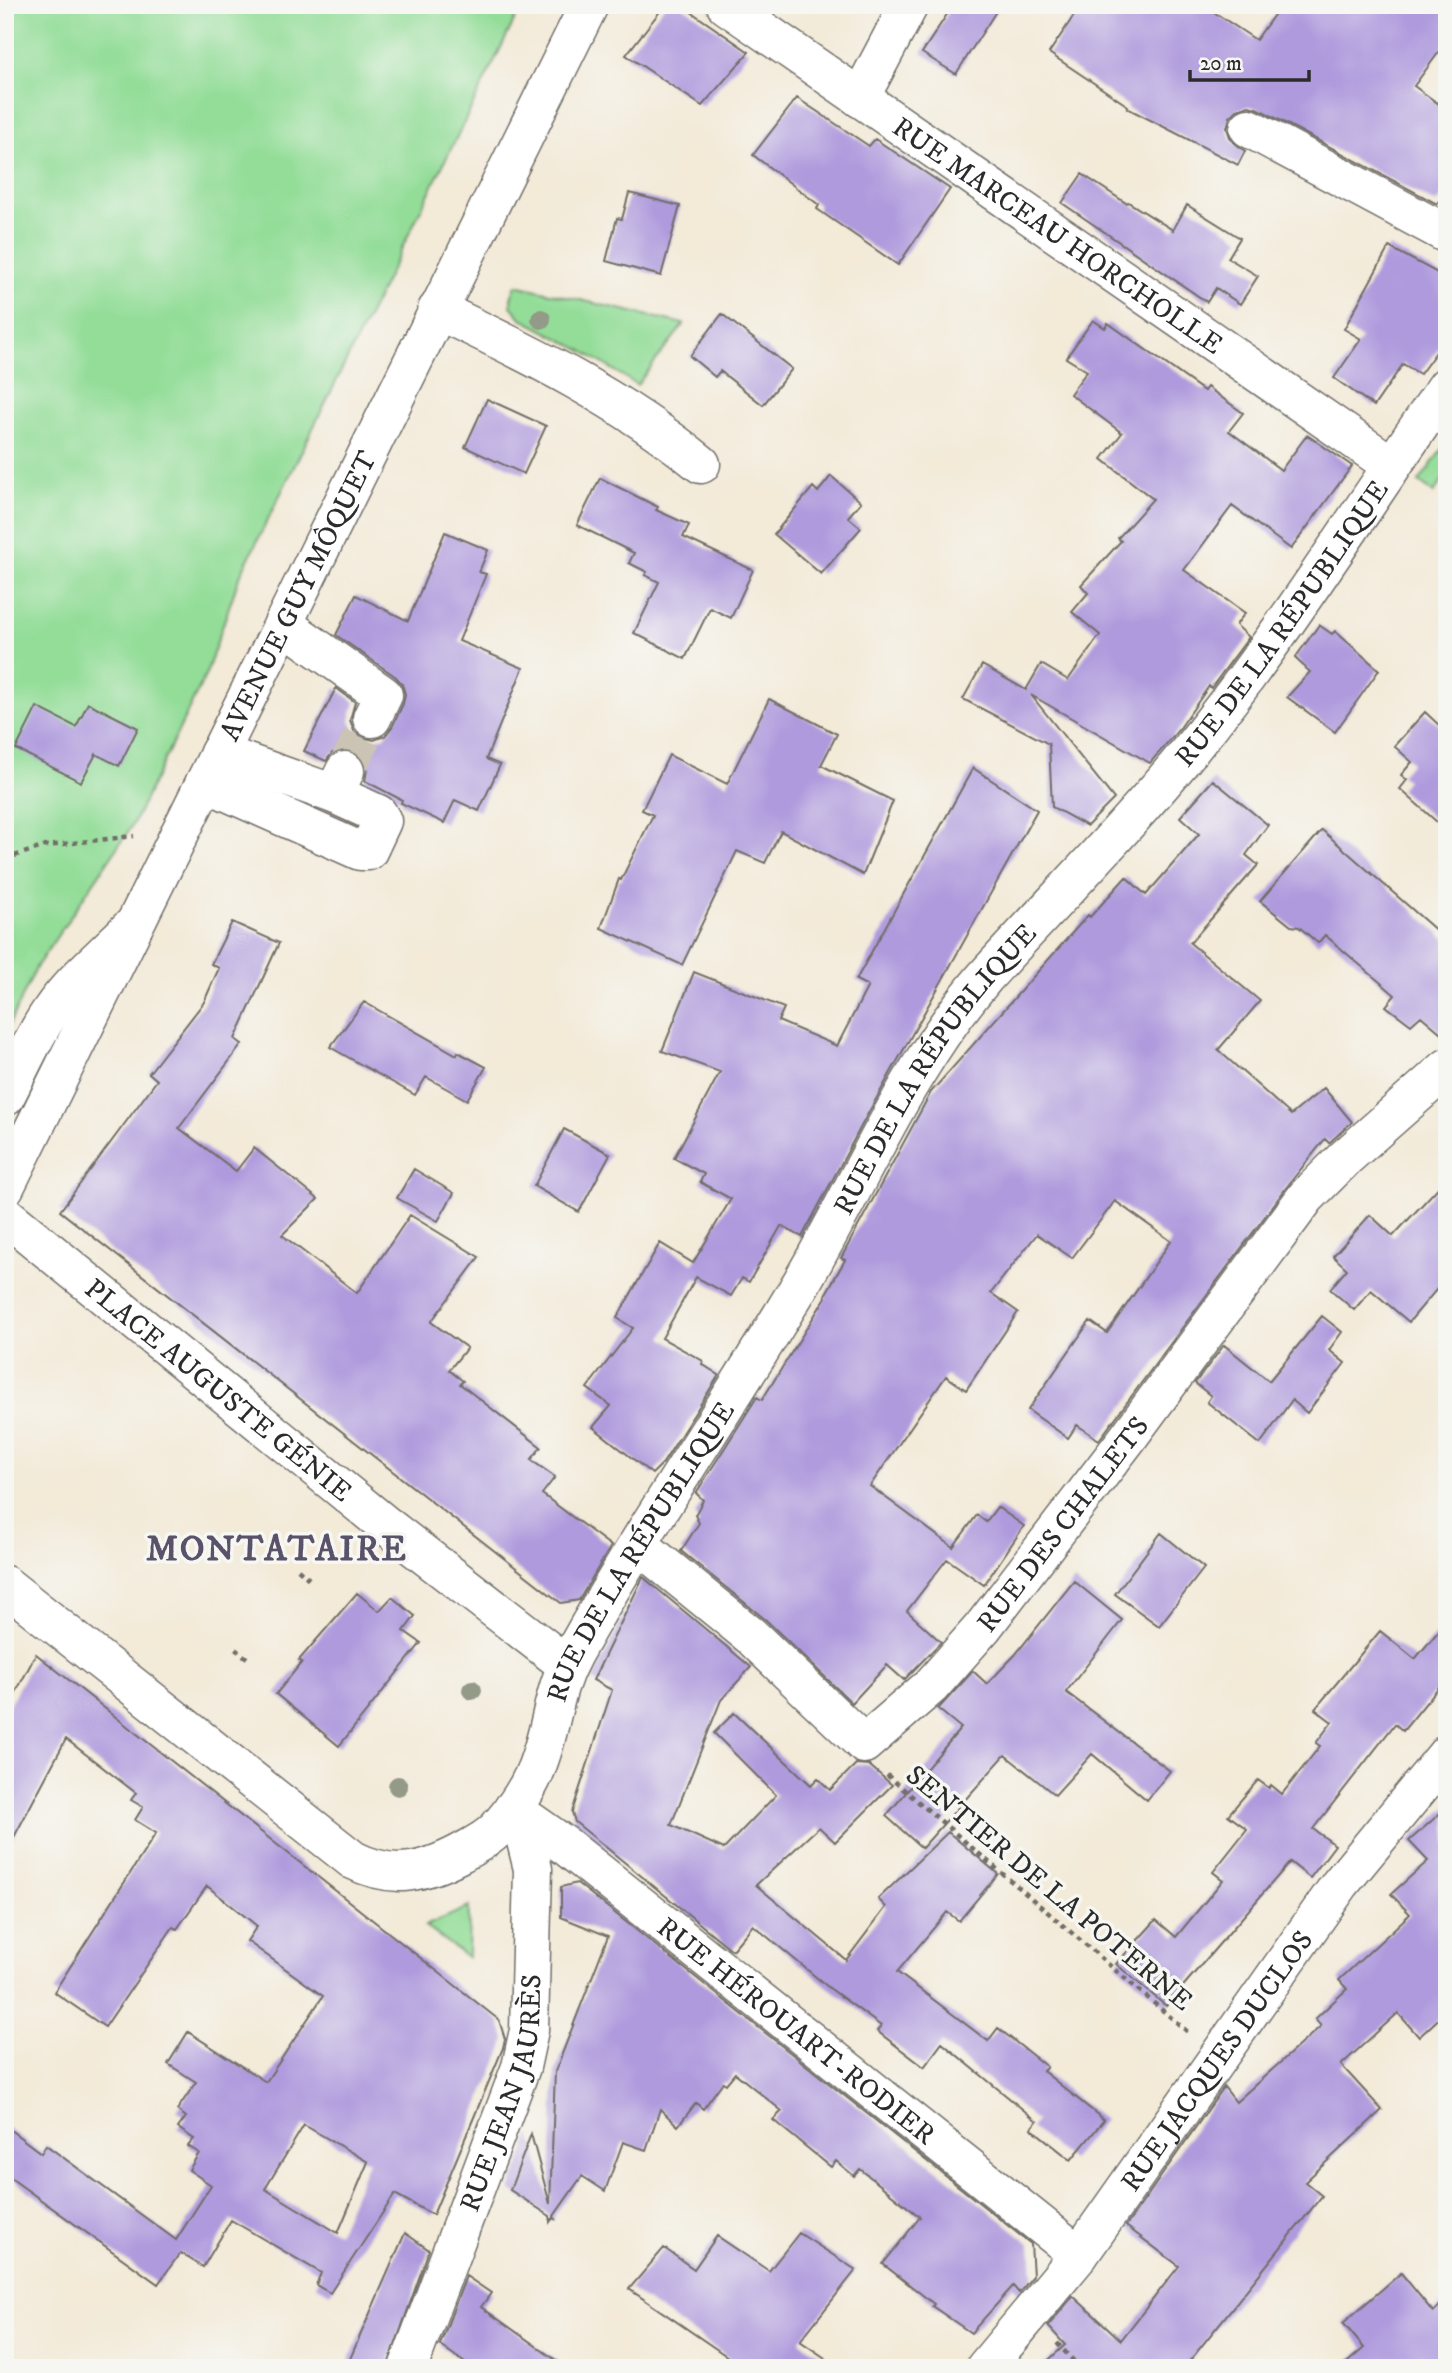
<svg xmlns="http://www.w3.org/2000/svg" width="1452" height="2373" viewBox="0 0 1452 2373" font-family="'IM FELL DW Pica',serif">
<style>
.green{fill:#93dd98;stroke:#5f8462;stroke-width:2}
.building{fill:#ae9add;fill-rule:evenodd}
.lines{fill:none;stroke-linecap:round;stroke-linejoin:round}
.minor-tunnel{stroke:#cbc4b5;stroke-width:38;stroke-dasharray:38 19;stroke-linecap:butt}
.minor-casing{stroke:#716e68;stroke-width:41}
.major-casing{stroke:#716e68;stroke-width:41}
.path{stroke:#716e68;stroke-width:4.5;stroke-dasharray:5 5;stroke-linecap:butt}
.minor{stroke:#fff;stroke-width:38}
.major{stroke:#fff;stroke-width:38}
.tree{fill:#939a88}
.labels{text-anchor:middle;stroke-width:7;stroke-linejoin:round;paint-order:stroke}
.street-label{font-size:28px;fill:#2b2b2b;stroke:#f6f6f2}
.district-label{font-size:35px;font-weight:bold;letter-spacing:2px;fill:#595269;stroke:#f6f6f2}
</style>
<rect width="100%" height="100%" fill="#f6f6f2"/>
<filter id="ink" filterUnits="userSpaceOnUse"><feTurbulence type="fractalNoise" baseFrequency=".0143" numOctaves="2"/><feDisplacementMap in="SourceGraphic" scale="14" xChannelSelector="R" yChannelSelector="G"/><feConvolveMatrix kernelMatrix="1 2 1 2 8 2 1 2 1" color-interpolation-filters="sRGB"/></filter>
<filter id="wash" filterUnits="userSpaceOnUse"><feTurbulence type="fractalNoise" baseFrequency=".00686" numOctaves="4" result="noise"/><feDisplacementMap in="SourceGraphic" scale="28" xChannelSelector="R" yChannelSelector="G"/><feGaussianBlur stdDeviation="1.57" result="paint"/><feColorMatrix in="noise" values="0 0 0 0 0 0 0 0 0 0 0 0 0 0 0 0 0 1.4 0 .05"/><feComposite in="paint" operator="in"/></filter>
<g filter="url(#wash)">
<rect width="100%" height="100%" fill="#f3ead8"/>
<path class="green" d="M5,5H522L239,578L206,674L133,824L37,966L5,1033Z
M516,285L684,324L637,385L583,351L522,319L511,306V298Z
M1447,442V473L1434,493L1419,482Z
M469,1907L468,1958L425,1926Z"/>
<g id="blocks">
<path class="building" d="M665,5H681L749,52L702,106L626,55Z
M953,5H1000L956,74L922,53Z
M1081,5H1203L1256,40L1281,5H1447V41L1414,86L1447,110V189L1437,204L1259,109L1249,106L1237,110L1230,117L1227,128L1231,140L1245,151L1238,165L1127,108L1128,106L1049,53Z
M797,98L869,146L875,139L950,189L898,265L817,209L819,205L753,155Z
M1082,174L1126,203L1128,202L1173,230L1187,205L1240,238L1228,258L1258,276L1240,304L1216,288L1207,302L1062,203Z
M629,193L680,206L661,276L606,261L617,218L622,219Z
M1389,247L1447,278V337L1420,374L1403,364L1374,406L1334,378L1361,339L1344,329Z
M722,314L792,369L763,405L720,371L715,377L690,356Z
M1093,320L1105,328L1108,323L1204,391L1207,387L1243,413L1229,431L1281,470L1307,435L1352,466L1291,549L1232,506L1184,570L1245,613L1236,625L1249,637L1211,688L1209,686L1180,728L1150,763L1031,695L1114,799L1087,826L1052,807L1049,744L963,699L982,665L1026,690L1041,664L1068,680L1100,635L1072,612L1088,593L1081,585L1121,541L1118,538L1153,499L1102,459L1122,433L1070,394L1087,371L1066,358Z
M487,399L546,426L524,474L465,447Z
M831,476L861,502L848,517L861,528L821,574L774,534L813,487L818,492Z
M600,478L658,507L656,510L689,525L683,537L753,570L731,618L710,608L685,659L634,633L659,582L645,575L647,572L629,563L634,553L577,525Z
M445,532L488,550L479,572L486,574L459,641L523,668L486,759L500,765L479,811L455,800L444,823L401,803L402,800L365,781L367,769L363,759L355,752L343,749L332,753L326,761L304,751L336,688L355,702L350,720L354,731L362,737L374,740L385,736L392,727L403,704L405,694L402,684L396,677L336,635L356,595L408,621Z
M1319,625L1332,634L1335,631L1379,670L1335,732L1287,697L1310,672L1295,658Z
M769,699L837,734L821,765L893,801L863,875L781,831L765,863L737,851L682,965L601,928L619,879L621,880L653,815L642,810L669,755L727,784Z
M88,703L138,728L119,766L96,754L81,782L16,749L37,707L76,727Z
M1425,712L1441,727L1447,720V831L1400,789L1407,780L1401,775L1412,762L1394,746Z
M973,768L1037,810L865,1119L802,1237L781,1226L749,1282L742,1278L731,1296L696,1277L662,1338L703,1361L702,1364L719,1375L663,1463L652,1474L593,1427L611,1406L587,1388L633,1328L617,1318L660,1243L693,1263L731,1199L700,1182L704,1174L674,1158L720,1072L662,1051L694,972L784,1008L778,1021L837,1046L868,986L856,980Z
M1213,780L1268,825L1246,855L1258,865L1190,943L1260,1001L1218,1050L1291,1115L1324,1088L1352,1122L1329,1143L1325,1139L1289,1184L1099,1440L1077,1425L1068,1438L1028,1410L1090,1321L1107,1333L1171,1241L1115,1201L1072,1258L1037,1234L991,1293L1018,1312L966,1390L946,1376L870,1486L953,1547L977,1515L986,1522L997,1507L1024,1526L984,1585L947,1559L907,1611L941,1642L904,1680L887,1665L852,1703L766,1620L681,1551L699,1523L695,1515L703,1500L696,1493L757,1397L762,1400L826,1297L825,1295L845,1260L841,1258L931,1092L1088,915L1090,917L1126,877L1146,895L1199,834L1180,817Z
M1322,830L1447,940V1038L1421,1016L1411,1025L1386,1006L1395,995L1325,935L1318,943L1299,927L1291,926L1260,901Z
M232,922L279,943L235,1039L242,1044L179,1128L236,1171L254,1148L318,1199L282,1235L357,1293L410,1215L479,1257L431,1322L467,1348L449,1370L463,1381L460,1384L541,1447L531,1460L555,1477L542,1494L611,1546L579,1600L561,1603L60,1211L157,1080L149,1073L204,1002L219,968L211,964Z
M364,1002L457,1055L458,1052L486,1067L467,1100L426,1077L415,1095L330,1047Z
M564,1129L610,1154L579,1212L534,1186Z
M414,1169L454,1193L438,1221L397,1198Z
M1447,1178V1277L1409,1322L1371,1290L1354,1310L1330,1289L1347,1269L1333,1256L1370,1215L1393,1236Z
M1322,1316L1342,1332L1329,1350L1345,1363L1307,1413L1292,1400L1260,1444L1207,1402L1211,1396L1195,1383L1224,1345L1269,1381Z
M1161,1533L1204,1568L1159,1626L1115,1594Z
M643,1577L751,1667L721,1700L671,1825L724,1849L776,1795L714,1733L734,1713L811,1785L818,1778L830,1790L856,1764L869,1765L892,1785L835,1842L819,1827L756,1885L846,1960L886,1907L878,1899L948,1832L998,1874L959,1921L947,1912L897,1972L988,2041L998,2028L1047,2067L1043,2071L1104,2120L1071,2160L1031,2128L1037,2121L942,2043L924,2067L877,2031L881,2026L828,1987L753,1925L732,1950L575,1822L572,1812L612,1690L593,1680Z
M1074,1581L1122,1620L1066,1692L1170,1771L1147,1800L1092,1754L1055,1795L1005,1755L922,1848L886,1816L961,1728L938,1709L973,1671L987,1684L1015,1655Z
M357,1593L379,1611L392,1597L415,1616L404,1631L421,1643L339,1746L276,1694L302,1662L299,1660Z
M1447,1621V1677L1403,1731L1395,1724L1313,1829L1335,1845L1310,1878L1290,1862L1166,2006L1116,1964L1156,1920L1176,1937L1223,1880L1213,1872L1247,1829L1228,1815L1258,1780L1269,1788L1271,1785L1282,1794L1320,1746L1316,1743L1332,1722L1315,1709L1380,1631L1415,1659Z
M36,1654L499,2020L505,2039L503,2048L433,2215L395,2194L330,2293L316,2285L321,2273L231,2220L203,2267L180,2253L158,2284L5,2174V2126L41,2153L46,2145L176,2240L211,2185L189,2170L199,2153L188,2146L194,2139L178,2128L186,2117L177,2110L196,2082L168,2064L188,2032L266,2082L323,1996L247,1941L257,1926L207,1886L177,1929L173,1927L105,2027L54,1992L156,1833L135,1820L143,1807L131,1800L136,1793L66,1739L5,1854V1713ZM304,2125L368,2162L338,2233L265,2189Z
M1447,1807V2011L1419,2037L1398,2013L1341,2065L1382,2110L1305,2182L1322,2196L1184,2368H1040L1065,2345L1048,2326L1073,2296L1121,2340L1179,2266L1126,2226L1224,2087L1236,2102L1321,2026L1315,2019L1347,1989L1339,1980L1410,1914L1391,1894L1428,1861L1409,1841Z
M577,1883L1031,2244L1033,2276L1019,2293L1013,2286L971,2333L932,2306L934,2304L883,2264L920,2217L860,2169L854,2176L836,2161L831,2167L773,2120L782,2111L735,2073L726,2084L723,2082L703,2109L696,2103L678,2126L660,2109L646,2150L623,2142L605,2191L582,2176L554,2216L555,2219L553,2218L550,2222V2216L510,2190L531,2134L550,2204L555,2072L608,1936L561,1917V1887Z
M405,2233L429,2250L387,2368H346Z
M799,2233L856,2270L800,2341L840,2368H744L629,2289L664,2248L694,2269L717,2236L769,2271Z
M1401,2273L1433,2312L1447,2299V2368H1341L1364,2348L1343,2323Z
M466,2276L491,2293L481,2307L567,2368H472L440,2345Z"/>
</g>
</g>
<g filter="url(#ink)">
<use href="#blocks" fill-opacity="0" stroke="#716e68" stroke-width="2"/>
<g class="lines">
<path class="minor-tunnel" d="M345,771L372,718"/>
<defs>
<g id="minor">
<path id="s1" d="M726,5L1391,465"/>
<path d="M860,98L909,5"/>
<path d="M1249,128L1447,234"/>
<path d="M437,310C531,354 621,399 701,464"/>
<path d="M283,624L383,695L372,718"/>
<path d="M219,753L334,794L345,771"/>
<path d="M205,782L360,851H368L382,821L378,814L334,794"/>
<path d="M5,1097C20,1069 32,1038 51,1011C72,980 103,956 129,929"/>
<path id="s2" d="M5,1215L383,1523L567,1665"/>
<path id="s3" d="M639,1545L751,1636L864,1744L931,1686L983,1627L1127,1439L1306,1197L1345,1158L1447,1068"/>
<path id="s4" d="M5,1585L353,1860C393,1880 423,1873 461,1853C473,1846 486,1840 495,1831C514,1811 532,1784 540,1758C553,1721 553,1690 573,1654C642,1530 723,1414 796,1292C859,1186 904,1071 985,977C1053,902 1127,827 1191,749C1284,634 1362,507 1447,386"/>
<path id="s5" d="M513,1809L567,1847L1079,2255"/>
<path id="s6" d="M408,2368L521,2067L529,2030L533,1869L524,1833L513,1809"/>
<path id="s7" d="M985,2368L1079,2255L1340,1884L1447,1754"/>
</g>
<g id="major">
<path id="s8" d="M5,1187L589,5"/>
</g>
</defs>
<use href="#minor" class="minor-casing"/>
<use href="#major" class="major-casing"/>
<path class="path" d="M5,859L46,846L134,836
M298,1569L309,1579
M235,1649L247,1658
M887,1775L1189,2033
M1057,2343L1080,2368"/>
<use href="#minor" class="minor"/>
<use href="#major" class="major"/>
</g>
<g class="tree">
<circle cx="541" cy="319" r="10"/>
<circle cx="472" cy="1690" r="10"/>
<circle cx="398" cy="1786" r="10"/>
</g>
</g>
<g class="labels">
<g class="street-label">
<text dy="10" stroke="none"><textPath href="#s1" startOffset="404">RUE MARCEAU HORCHOLLE</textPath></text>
<text dy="10" stroke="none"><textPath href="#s8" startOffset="660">AVENUE GUY MÔQUET</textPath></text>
<text dy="10" stroke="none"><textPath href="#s4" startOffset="2049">RUE DE LA RÉPUBLIQUE</textPath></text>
<text dy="10" stroke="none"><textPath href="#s4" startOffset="1482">RUE DE LA RÉPUBLIQUE</textPath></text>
<text dy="10" stroke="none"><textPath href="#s2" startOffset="276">PLACE AUGUSTE GÉNIE</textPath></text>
<text dy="10" stroke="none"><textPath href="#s3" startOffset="598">RUE DES CHALETS</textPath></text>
<text dy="10" stroke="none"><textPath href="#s4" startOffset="915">RUE DE LA RÉPUBLIQUE</textPath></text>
<text transform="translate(1050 1887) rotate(40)" y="10">SENTIER DE LA POTERNE</text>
<text dy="10" stroke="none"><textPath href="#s5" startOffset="360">RUE HÉROUART-RODIER</textPath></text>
<text dy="10" stroke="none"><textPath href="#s7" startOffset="385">RUE JACQUES DUCLOS</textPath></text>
<text dy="10" stroke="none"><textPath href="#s6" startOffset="292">RUE JEAN JAURÈS</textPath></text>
</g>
<g class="district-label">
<text x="277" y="1560">MONTATAIRE</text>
</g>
</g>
<rect width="1452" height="2373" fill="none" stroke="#f6f6f2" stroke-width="28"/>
<path d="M1190 70v10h119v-10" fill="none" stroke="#2b2b2b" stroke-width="3.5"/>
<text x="1200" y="70" font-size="21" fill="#2b2b2b" stroke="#f6f6f2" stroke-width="5" paint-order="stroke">20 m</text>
</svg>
